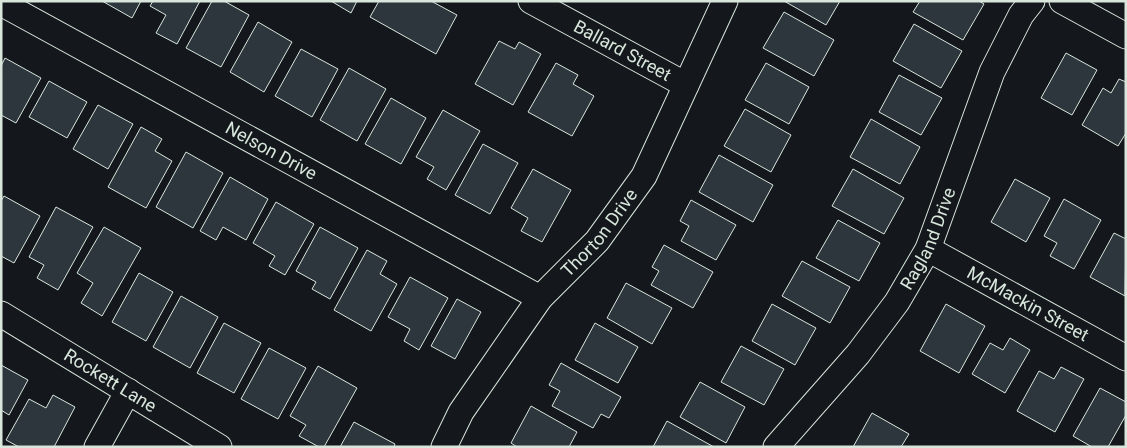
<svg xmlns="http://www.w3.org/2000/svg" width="1127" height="448" viewBox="0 0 1127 448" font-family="Roboto,sans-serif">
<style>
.building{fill:#2c363c;stroke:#d8e6dc}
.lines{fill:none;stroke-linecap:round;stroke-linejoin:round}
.minor-casing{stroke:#d8e6dc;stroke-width:27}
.minor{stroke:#14181c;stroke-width:25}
.labels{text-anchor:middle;stroke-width:4;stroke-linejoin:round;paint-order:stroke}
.street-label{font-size:18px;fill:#d8e6dc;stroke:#14181c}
</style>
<rect width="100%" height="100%" fill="#14181c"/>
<path class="building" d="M102,1H141L132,18Z
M153,1H200L177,44L156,33L166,15L150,6Z
M212,1H224L249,15L221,67L186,48Z
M331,1H357L351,13Z
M379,1H431L457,15L436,54L370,17Z
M784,1H840L826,25Z
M920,1H979L984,4L963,40L913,12Z
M784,12L834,40L814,76L763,48Z
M258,22L292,42L264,92L230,72Z
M914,24L962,51L941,88L893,61Z
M499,41L515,49L519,42L541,54L513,105L475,84Z
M301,49L338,69L312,117L275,96Z
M1066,53L1097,70L1072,115L1041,98Z
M5,58L41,78L16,123L1,115V66Z
M556,63L578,75L573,84L594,96L572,136L528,112Z
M766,63L809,87L789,124L745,100Z
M349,68L386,89L357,141L320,120Z
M899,75L942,98L921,135L879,112Z
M1119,79L1126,82V133L1118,146L1082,125L1103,88L1111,93Z
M49,81L87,102L67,138L29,117Z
M391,98L426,118L401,164L365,144Z
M98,105L133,124L108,169L73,149Z
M745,109L791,135L771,172L724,146Z
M443,110L480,131L446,190L427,179L434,167L416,157Z
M871,119L920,147L900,184L850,157Z
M141,127L162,139L155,151L172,161L146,208L108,187Z
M483,144L518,163L490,214L455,195Z
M186,152L223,173L193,228L156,207Z
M719,155L773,185L753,222L699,192Z
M533,169L571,190L542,242L521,231L528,218L511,208Z
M853,169L904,198L884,234L832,206Z
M230,177L268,199L246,240L223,227L216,240L200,231Z
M1015,179L1050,198L1026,242L991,222Z
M4,196L40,216L14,263L1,256V201Z
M1064,199L1101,220L1074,269L1050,256L1057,243L1044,236Z
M691,200L736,225L716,260L681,241L689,226L680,221Z
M276,202L314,224L285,275L269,266L275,256L253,243Z
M56,207L93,227L58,290L37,278L44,265L29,257Z
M838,220L880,243L859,281L816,258Z
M104,227L141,248L102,316L81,303L93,283L77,273Z
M320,227L358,248L330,299L312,289L316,282L296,271Z
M1114,233L1126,239L1125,296L1090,277Z
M664,245L713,272L693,308L651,285L659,271L652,267Z
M367,250L387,261L380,274L397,284L371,331L334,310Z
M802,261L850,287L830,323L782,296Z
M139,273L173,292L146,341L112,322Z
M410,277L448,298L419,350L404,341L410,329L388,317Z
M626,283L672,308L652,344L607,318Z
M181,296L218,317L190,368L153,347Z
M457,299L481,312L455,359L431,346Z
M772,304L816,328L795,365L752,341Z
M946,304L985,326L959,373L920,351Z
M224,323L261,343L234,393L197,373Z
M595,323L638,347L618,383L575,360Z
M1010,338L1030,350L1005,393L972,374L990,343L1003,350Z
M741,346L784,369L764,405L721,382Z
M269,348L306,368L278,419L241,399Z
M561,363L621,397L609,418L601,414L593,428L552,406L560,391L549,385Z
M1,365L28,380L9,415L1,410Z
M318,366L357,388L324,447H319L299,436L306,425L290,416Z
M1061,367L1084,379L1055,432L1017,411L1039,371L1054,379Z
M700,382L745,407L726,443L680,417Z
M1100,388L1126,402V415L1108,447H1092L1073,436Z
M53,395L75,407L54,447H19L6,440L29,399L46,408Z
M531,406L577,432L569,447H517L511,443Z
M872,413L909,434L901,447H853Z
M667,421L714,447H653Z
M354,422L395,444L394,447H340Z"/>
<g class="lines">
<defs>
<g id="minor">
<path id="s1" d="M531,1L686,85"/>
<path d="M1062,1L1126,36"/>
<path id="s2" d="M1,3L540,298"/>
<path id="s3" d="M928,249L1126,358"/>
<path id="s4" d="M1,314L219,447"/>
<path d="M97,447L128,391"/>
<path id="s5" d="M444,447L461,412L540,298L597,241L644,176L725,1"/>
<path id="s6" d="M776,447L858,354L897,302L928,249L992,72L1021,15L1032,1"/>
</g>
</defs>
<use href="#minor" class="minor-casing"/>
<use href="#minor" class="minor"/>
</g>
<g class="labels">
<g class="street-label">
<text dy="6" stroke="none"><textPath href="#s1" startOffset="104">Ballard Street</textPath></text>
<text dy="6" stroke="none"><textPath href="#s2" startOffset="308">Nelson Drive</textPath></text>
<text dy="6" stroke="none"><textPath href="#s5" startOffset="266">Thorton Drive</textPath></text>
<text dy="6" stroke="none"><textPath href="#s6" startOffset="260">Ragland Drive</textPath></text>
<text dy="6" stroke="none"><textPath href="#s3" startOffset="114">McMackin Street</textPath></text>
<text dy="6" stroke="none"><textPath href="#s4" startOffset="128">Rockett Lane</textPath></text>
</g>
</g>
<rect width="1127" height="448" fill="none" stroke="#d8e6dc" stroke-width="5"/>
</svg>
